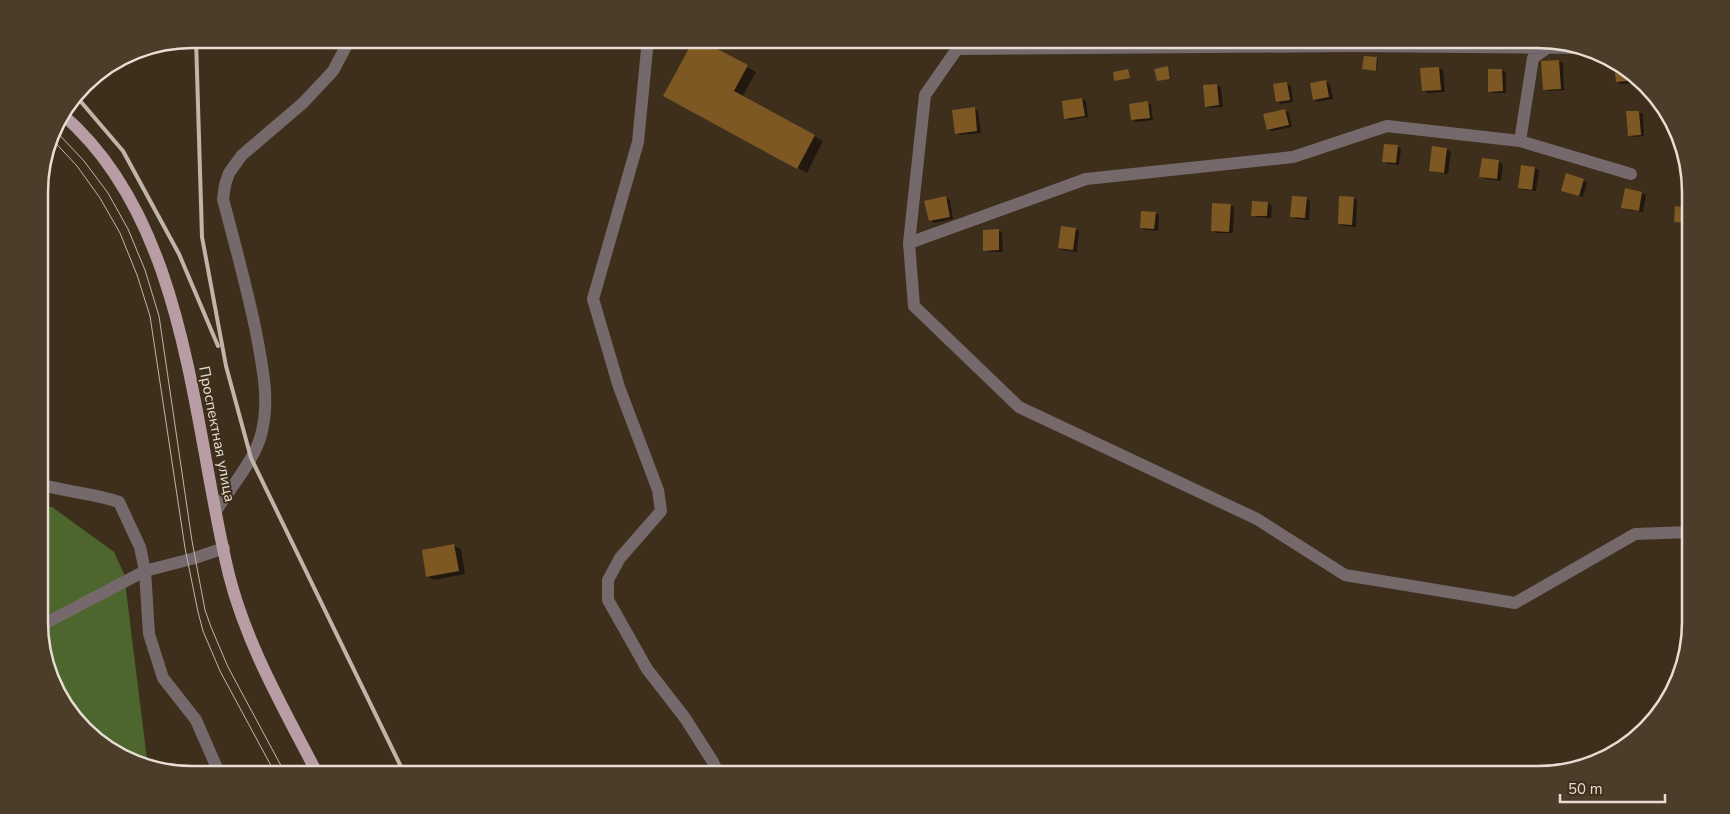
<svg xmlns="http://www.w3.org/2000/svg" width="1730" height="814" viewBox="0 0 1730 814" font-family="'Nunito Sans',sans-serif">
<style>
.green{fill:#4c662e}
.shadow{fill:#0007}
.building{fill:#7e5822}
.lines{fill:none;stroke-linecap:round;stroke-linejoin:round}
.minor{stroke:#76696c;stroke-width:12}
.major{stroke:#b89ea4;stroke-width:12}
.tram{stroke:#c0b5a8;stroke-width:1}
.rail{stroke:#c0b5a8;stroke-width:4}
.labels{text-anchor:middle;stroke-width:4;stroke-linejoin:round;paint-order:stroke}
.street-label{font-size:15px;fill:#e7ddd2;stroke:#3e2f1d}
.rim{fill:none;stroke:#e7ddd2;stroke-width:2.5}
</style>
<rect width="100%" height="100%" fill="#3e2f1d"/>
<path class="green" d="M40,507H52L114,552L124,574L148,767L133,764L70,715L40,643Z"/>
<path class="shadow" d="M543,39H575L551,43Z
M696,39L756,72L742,97L823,141L807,173L665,96Z
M990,39H1006V48L990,45Z
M1051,39H1074V44H1055L1051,42Z
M1376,58L1378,59L1377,71L1364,69Z
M1559,61L1563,63L1564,90L1548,91L1544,89Z
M1615,64L1631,77L1632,83L1621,84L1617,82Z
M1168,68L1169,69L1171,79L1158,80Z
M1439,68L1443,70L1445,92L1428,93L1424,91Z
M1502,70L1506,73V93H1494L1489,91Z
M1326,82L1330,84L1333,99L1318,102L1314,100Z
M1287,83L1291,86L1293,102L1281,104L1277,101Z
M1217,85L1221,88L1223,107L1210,108L1206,106L1204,86Z
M1082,99L1086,101L1088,117L1069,120L1065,118Z
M1147,102L1151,105L1153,120L1137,122L1133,120Z
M974,109L978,111L981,133L960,135L956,133Z
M1285,111L1289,113L1292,127L1272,131L1268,129Z
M1639,112L1643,114L1644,136L1633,137L1629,135Z
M1397,146L1401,149L1399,165L1388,164L1384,161Z
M1447,150L1451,152L1448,174L1435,172L1431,170Z
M1483,159L1499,162L1503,164L1501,181L1485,179L1481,176Z
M1522,166L1535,168L1539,170L1536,191L1523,190L1519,187Z
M1583,180L1587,182L1583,197L1562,190Z
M1642,193L1646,195L1643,212L1627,210L1623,207Z
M946,198L950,200L953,219L934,223L930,220Z
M1306,198L1310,201L1309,220L1296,219L1292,216Z
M1353,198L1357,200L1356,227L1343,226L1339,224Z
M1268,203L1272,206L1271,218L1257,217L1253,215Z
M1230,205L1234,207L1233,233H1216L1212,230Z
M1688,209L1690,210L1689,223L1675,221Z
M1155,213L1159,215L1158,231L1145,230L1141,228Z
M1075,229L1079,231L1077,252L1063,250L1059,247Z
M998,230L1002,233L1003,252H989L985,250Z
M454,546L461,549L465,574L434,580L427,576Z"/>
<path class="building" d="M694,39H698L748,65L734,91L815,135L797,169L663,96Z
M989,39H1002V46L989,45Z
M1050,39H1071V42H1050Z
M1364,56L1377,57L1376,71L1362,69Z
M1559,60L1561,89L1543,90L1541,61Z
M1614,63L1627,74L1628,81L1616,82Z
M1168,66L1170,79L1157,81L1154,69Z
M1439,67L1441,90L1422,91L1420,68Z
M1128,69L1130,78L1114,81L1113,72Z
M1488,69H1502L1503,91L1488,92Z
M1326,80L1329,97L1313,100L1310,83Z
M1287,82L1290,100L1276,102L1273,84Z
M1217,84L1219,105L1205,107L1203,85Z
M1082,98L1085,116L1064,119L1062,101Z
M1148,101L1150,118L1131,120L1129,104Z
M975,107L977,131L955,134L952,110Z
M1285,109L1289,125L1267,130L1263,114Z
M1626,111H1639L1641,135L1628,136Z
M1384,144L1398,145L1396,163L1382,162Z
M1432,146L1447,148L1444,173L1429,171Z
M1482,158L1499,160L1497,179L1479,177Z
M1521,165L1535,167L1532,190L1518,188Z
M1566,173L1584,179L1579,196L1561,191Z
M1625,188L1642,192L1639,211L1621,208Z
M946,196L950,217L929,221L924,201Z
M1292,196L1307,197L1305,218L1290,217Z
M1339,196L1354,197L1352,225L1338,224Z
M1252,201L1268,202L1267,216H1251Z
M1212,203L1231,204L1229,232L1211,231Z
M1675,206L1689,208L1687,223L1674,222Z
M1141,211L1156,212L1154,229L1140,228Z
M1061,226L1076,228L1073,250L1058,248Z
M999,229V250L983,251V230Z
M454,544L459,571L426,577L422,550Z"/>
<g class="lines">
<path class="minor" d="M648,39L638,142L593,299L619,387L658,490L661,511L620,558L608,580V600L647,669L685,718L713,762L719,775
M964,39L925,95L909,243L914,306L1019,407L1257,519L1345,575L1515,603L1635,534L1691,532
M958,49L1353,46L1583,48
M1520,141L1631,174
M909,243L1086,179L1293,157L1387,126L1520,141L1533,58L1547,48V40
M40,484C65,492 93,493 119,502L140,547L145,571L40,626
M216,511C229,490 255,459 261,435C270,402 263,370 257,337C248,291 235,245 223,199L225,185L229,173L242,155L303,103L333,71L350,39
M220,775L196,720L163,678L149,634L145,571L195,558L224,548"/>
<path class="major" d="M62,114C188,222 192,424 229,575C247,646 285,711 318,775"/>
<path class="tram" d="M53,128L84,161L108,193L128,229L145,270L159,316L192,541L205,610L211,627L228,667L286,775
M51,138L77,166L100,198L120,233L137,275L150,316L185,548L198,612L203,631L220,671L276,775"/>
<path class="rail" d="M196,39L202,237L226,366L251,458L405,775
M76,96L123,151L179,254L218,346"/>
</g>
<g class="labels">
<g class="street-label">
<text transform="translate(217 434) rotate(79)" y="5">Проспектная улица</text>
</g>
</g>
<path d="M0 0H1730V814H0ZM192 48H1538A144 144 0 0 1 1682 192V622A144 144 0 0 1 1538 766H192A144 144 0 0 1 48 622V192A144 144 0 0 1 192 48Z" fill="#4c3d2b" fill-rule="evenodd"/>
<path class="rim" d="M192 48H1538A144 144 0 0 1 1682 192V622A144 144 0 0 1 1538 766H192A144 144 0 0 1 48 622V192A144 144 0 0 1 192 48Z"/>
<path d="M1560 794v8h105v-8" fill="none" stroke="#e7ddd2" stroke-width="2.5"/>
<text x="1568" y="794" font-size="15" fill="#e7ddd2" stroke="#3e2f1d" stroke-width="4" paint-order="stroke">50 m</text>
</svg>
